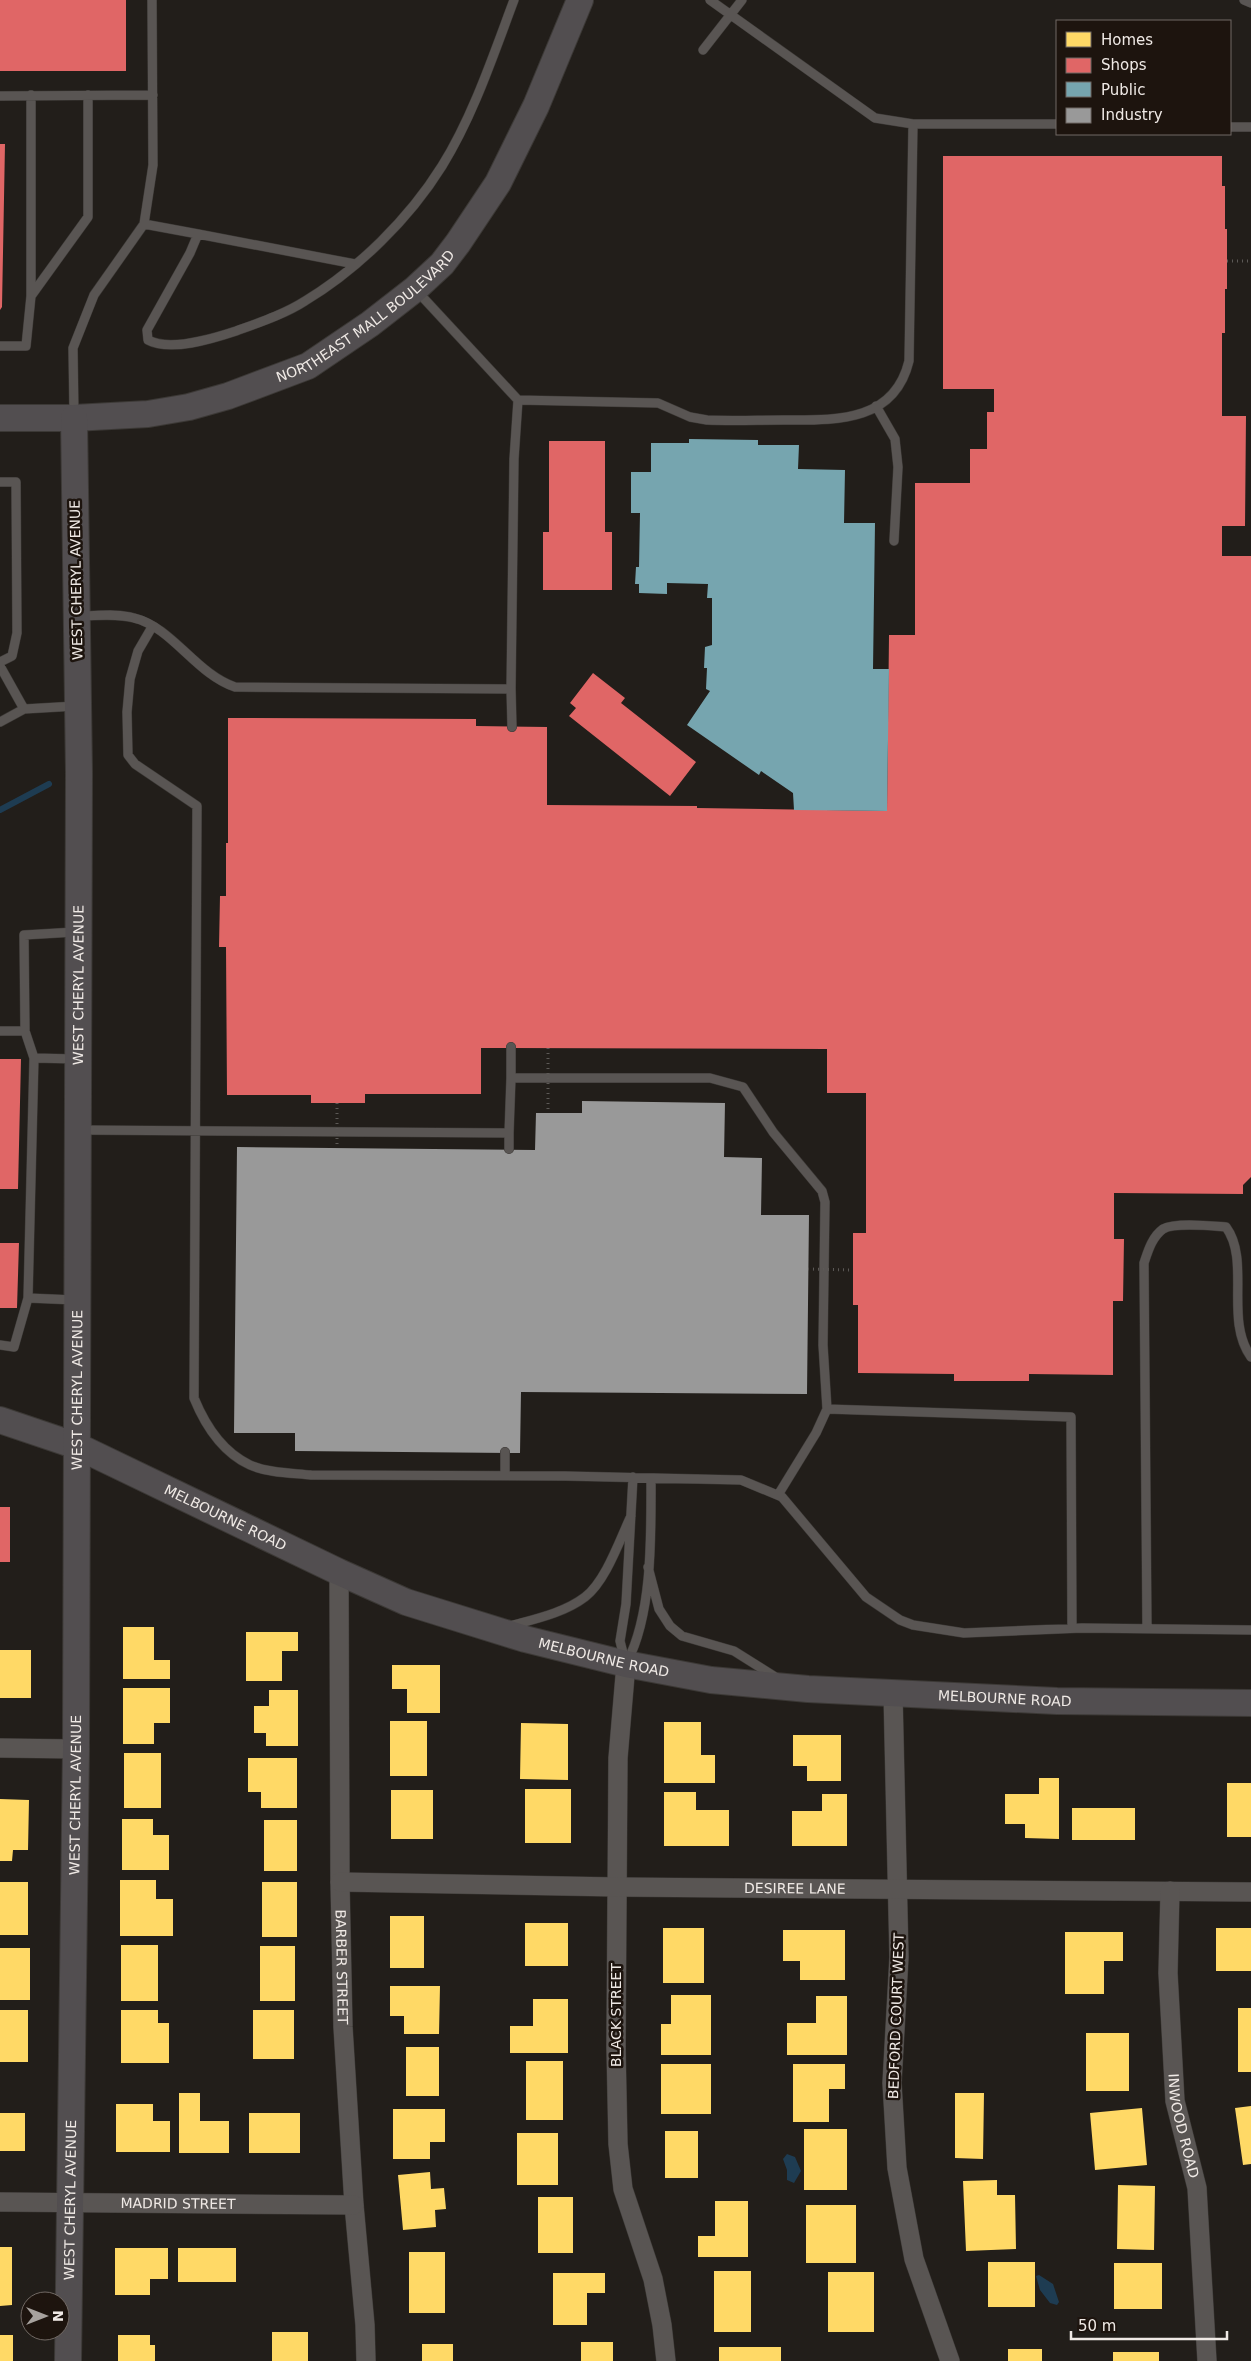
<svg xmlns="http://www.w3.org/2000/svg" width="1251" height="2361" viewBox="0 0 1251 2361" font-family="'DejaVu Sans',sans-serif">
<style>
.water{fill:#1e3c52}
.homes{fill:#ffd966}
.shops{fill:#e06666}
.public{fill:#76a5af}
.industry{fill:#999}
.lines{fill:none;stroke-linecap:round;stroke-linejoin:round}
.stream{stroke:#1e3c52;stroke-width:6}
.lane-casing{stroke:#3c3936;stroke-width:10}
.street-casing{stroke:#3c3936;stroke-width:20}
.secondary-casing{stroke:#3c3936;stroke-width:28}
.path{stroke:#5c5956;stroke-width:3;stroke-dasharray:1 4;stroke-linecap:butt}
.lane{stroke:#595553;stroke-width:9}
.street{stroke:#595553;stroke-width:19}
.secondary{stroke:#524e50;stroke-width:26}
.path-bridge{stroke:#5c5956;stroke-width:3;stroke-dasharray:1 4;stroke-linecap:butt}
.labels{text-anchor:middle;stroke-width:5;stroke-linejoin:round;paint-order:stroke}
.street-label{font-size:14px;fill:#efe9e5;stroke:#1d140e}
</style>
<rect width="100%" height="100%" fill="#221e1a"/>
<path class="water" d="M787,2154L795,2157L801,2171L794,2183L787,2180V2170L783,2159Z
M1039,2275L1053,2284L1059,2302L1057,2305L1050,2303L1040,2290L1036,2276Z"/>
<path class="homes" d="M123,1627H154V1660H170V1679H123Z
M246,1632H298V1651H282V1681H246Z
M0,1650H31V1698H0Z
M392,1665H440V1713H407V1689H392Z
M123,1688H170V1723H154V1744H123Z
M269,1690H298V1746H266V1733H254V1706H269Z
M390,1721H427V1776H390Z
M664,1722H701V1755H715V1783H664Z
M521,1723L568,1724V1780L520,1779Z
M793,1735H841V1781H807V1766H793Z
M124,1753H161V1808H124Z
M248,1758H297V1808H261V1792H248Z
M1039,1778H1059V1839L1025,1838V1824H1005V1794H1039Z
M1227,1783H1251V1837H1227Z
M525,1789H571V1843H525Z
M391,1790H433V1839H391Z
M664,1792H696V1810H729V1846H664Z
M822,1794H847V1846H792V1811H822Z
M0,1799L29,1800L28,1850H13L12,1861H0Z
M1072,1808H1135V1840H1072Z
M122,1819H153V1835H169V1870H122Z
M264,1820H297V1871H264Z
M120,1880H156V1899H173V1936H120Z
M0,1882H28V1935H0Z
M262,1882H297V1937H262Z
M390,1916H424V1968H390Z
M525,1923H568V1966H525Z
M663,1928H704V1983H663Z
M1216,1928H1251V1971H1216Z
M783,1930H845V1980H800V1961H783Z
M1065,1932H1123V1961H1104V1994H1065Z
M121,1945H158V2001H121Z
M260,1946H295V2001H260Z
M0,1948H30V2000H0Z
M390,1986H440L439,2034H404V2016H390Z
M671,1995H711V2055H661V2024H671Z
M816,1996H847V2055H787V2023H816Z
M533,1999H568V2053H510V2026H533Z
M1238,2008H1251V2072H1238Z
M0,2010H28V2062H0Z
M121,2010H158V2023H169V2063H121Z
M253,2010H294V2059H253Z
M1086,2033H1129V2091H1086Z
M406,2047H439V2096H406Z
M526,2061H563V2120H526Z
M661,2064H711V2114H661Z
M793,2064H845V2089H829V2122H793Z
M179,2093H200V2121H229V2153H179Z
M955,2093H984L983,2159L955,2158Z
M116,2104H153V2121H170V2152H116Z
M1251,2106V2164L1243,2165L1235,2108Z
M1142,2108L1147,2165L1095,2170L1090,2113Z
M393,2109H445V2142H430V2159H393Z
M0,2113H25V2151H0Z
M249,2113H300V2153H249Z
M804,2129H847V2190H804Z
M665,2131H698V2178H665Z
M517,2133H558V2185H517Z
M430,2172L431,2189L444,2188L446,2209L435,2210L436,2227L403,2230L398,2175Z
M997,2180V2195H1015L1016,2249L966,2251L963,2181Z
M1118,2185L1155,2186L1154,2250L1117,2249Z
M538,2197H573V2253H538Z
M715,2201H748V2257H698V2236H715Z
M806,2205H856V2263H806Z
M0,2247H12V2305L0,2306Z
M115,2248H168V2279H150V2295H115Z
M178,2248H236V2282H178Z
M409,2252H445V2313H409Z
M988,2262H1035V2307H988Z
M1114,2263H1162V2309H1114Z
M714,2271H751V2332H714Z
M828,2272H874V2332H828Z
M553,2273H605V2293H587V2325H553Z
M272,2332H308V2361H272Z
M0,2335H13V2361H0Z
M118,2335H150V2345H155V2361H118Z
M581,2342H613V2361H581Z
M422,2344H453V2361H422Z
M719,2347H781V2361H719Z
M1008,2349H1042V2361H1008Z
M1113,2352H1159V2361H1113Z"/>
<path class="shops" d="M0,0H126V71H0Z
M0,144H5L2,307L0,310Z
M943,156H1222V186H1225V229H1227V289H1225V333H1222V416H1246L1245,526H1222V556H1251V1177L1243,1185V1194L1114,1193V1239H1124L1123,1301H1113V1375L1029,1374V1381H954V1374L858,1373V1305H853V1233H866V1093H827V1049L481,1048V1094H365V1103H311V1095H227L226,947H219L220,896H226V843H228V718L476,719V726L547,727V805L697,806V808L887,811L889,635H915V483H970V449H987V412H994V389H943Z
M549,441H605V532H612V590H543V532H549Z
M593,673L625,698L621,703L696,762L670,796L569,716L576,708L570,703Z
M0,1059H21L18,1189H0Z
M0,1243H19L17,1308H0Z
M0,1507H10V1562H0Z"/>
<path class="public" d="M689,439L758,440V445H799L798,469L845,470L844,523H875L873,669H889L887,811L794,810L793,793L761,771L759,775L687,725L710,691L706,689L707,668H704L705,647L712,645V598H707L708,584L667,583V594L639,593V584H635L636,567H639L640,513H631V472H651V443H689Z"/>
<path class="industry" d="M582,1101L725,1103L724,1157L762,1158L761,1215H809L807,1394L521,1392L520,1453L295,1451V1433H234L237,1147L535,1150L536,1113H582Z"/>
<g class="lines">
<path class="stream" d="M0,810L49,784"/>
<defs>
<path id="lane" d="M710,0L875,118L913,124
M1244,0L1251,3
M703,50L742,0
M0,96L153,95
M1230,127H1251
M144,224L198,234L190,253L147,330L148,340C170,352 212,339 236,331C258,323 285,314 305,301C358,269 409,219 442,166C473,116 493,56 514,0
M198,234L355,264
M416,290L518,400
M31,296L88,217V95
M0,346H26L31,296V95
M876,406L895,439L898,467L894,541
M74,415L73,348L94,295L144,224L153,165L152,0
M0,482H16L17,633L12,656L0,662
M80,616C97,616 117,613 134,618C172,627 196,674 235,687L511,689L514,459L518,400L658,403L690,417L707,420C732,421 758,420 784,420C835,420 894,423 909,361L913,124H1057
M152,627L138,651L130,679L127,712L128,755L135,764L197,806L194,1398C205,1425 222,1452 250,1465C268,1473 292,1473 311,1475L565,1476L741,1480L782,1497L866,1597L900,1620L913,1625L964,1633L1082,1628L1251,1630
M0,666L24,709
M511,689L512,727
M0,722L24,709L76,706
M0,1031H25
M511,1047V1078
M34,1058L76,1059
M80,1130L509,1133L511,1078H710L743,1087L773,1132L822,1191L825,1202L823,1345L827,1409L816,1433L778,1495
M509,1149V1133
M28,1298L75,1300
M0,1345L14,1347L28,1298L34,1058L25,1031L24,935L75,932
M827,1409L1071,1417L1072,1628
M505,1452V1475
M648,1567L659,1609L670,1626L682,1636L734,1651L777,1678
M510,1626C535,1619 564,1613 585,1597C606,1581 620,1539 631,1516
M1147,1628L1144,1263C1148,1251 1152,1237 1163,1229C1175,1222 1212,1226 1226,1227C1251,1261 1224,1320 1251,1357
M625,1661L620,1641L626,1604L633,1477
M627,1662C653,1613 651,1532 651,1478"/>
<g id="street">
<path id="s1" d="M339,1572L340,1882L343,2027L354,2205L365,2325L366,2361"/>
<path d="M626,1664L618,1758L616,2047L618,2144L623,2189L653,2279L662,2325L666,2361"/>
<path d="M893,1693L899,1957L892,2083L897,2168L914,2259L950,2361"/>
<path d="M0,1748L76,1749"/>
<path id="s2" d="M340,1882L617,1887L1251,1892"/>
<path id="s3" d="M1170,1891L1168,1973L1175,2101L1197,2188L1207,2361"/>
<path id="s4" d="M0,2202L354,2205"/>
</g>
<g id="secondary">
<path id="s5" d="M0,418H74L148,414L189,407L228,396L308,366L370,324L415,289L442,264L458,243L498,183L536,106L580,0"/>
<path id="s6" d="M0,1420L77,1446L339,1572L406,1602L525,1639L626,1664L711,1680L808,1689L1057,1701L1251,1703"/>
<path id="s7" d="M68,2361L76,1749L79,773L74,418"/>
</g>
</defs>
<use href="#lane" class="lane-casing"/>
<use href="#street" class="street-casing"/>
<use href="#secondary" class="secondary-casing"/>
<path class="path" d="M1227,261H1251"/>
<use href="#lane" class="lane"/>
<use href="#street" class="street"/>
<use href="#secondary" class="secondary"/>
<path class="path-bridge" d="M548,1048V1113
M337,1103V1148
M808,1269L853,1270"/>
</g>
<g class="labels">
<g class="street-label">
<text dy="5" stroke="none"><textPath href="#s5" startOffset="391">NORTHEAST MALL BOULEVARD</textPath></text>
<text transform="translate(76 580) rotate(-91)" y="5">WEST CHERYL AVENUE</text>
<text dy="5" stroke="none"><textPath href="#s7" startOffset="1376">WEST CHERYL AVENUE</textPath></text>
<text dy="5" stroke="none"><textPath href="#s7" startOffset="971">WEST CHERYL AVENUE</textPath></text>
<text dy="5" stroke="none"><textPath href="#s6" startOffset="246">MELBOURNE ROAD</textPath></text>
<text dy="5" stroke="none"><textPath href="#s6" startOffset="651">MELBOURNE ROAD</textPath></text>
<text dy="5" stroke="none"><textPath href="#s6" startOffset="1055">MELBOURNE ROAD</textPath></text>
<text dy="5" stroke="none"><textPath href="#s7" startOffset="566">WEST CHERYL AVENUE</textPath></text>
<text dy="5" stroke="none"><textPath href="#s2" startOffset="455">DESIREE LANE</textPath></text>
<text dy="5" stroke="none"><textPath href="#s1" startOffset="395">BARBER STREET</textPath></text>
<text transform="translate(616 2015) rotate(-90)" y="5">BLACK STREET</text>
<text transform="translate(896 2016) rotate(-88)" y="5">BEDFORD COURT WEST</text>
<text dy="5" stroke="none"><textPath href="#s3" startOffset="236">INWOOD ROAD</textPath></text>
<text dy="5" stroke="none"><textPath href="#s7" startOffset="161">WEST CHERYL AVENUE</textPath></text>
<text dy="5" stroke="none"><textPath href="#s4" startOffset="178">MADRID STREET</textPath></text>
</g>
</g>
<rect x="1056" y="20" width="175" height="115" fill="#1d140e" stroke="#716964"/>
<rect x="1066" y="32" width="25" height="15" fill="#ffd966" stroke="#716964"/>
<text x="1101" y="45" font-size="15" fill="#efe9e5">Homes</text>
<rect x="1066" y="58" width="25" height="15" fill="#e06666" stroke="#716964"/>
<text x="1101" y="70" font-size="15" fill="#efe9e5">Shops</text>
<rect x="1066" y="82" width="25" height="15" fill="#76a5af" stroke="#716964"/>
<text x="1101" y="95" font-size="15" fill="#efe9e5">Public</text>
<rect x="1066" y="108" width="25" height="15" fill="#999999" stroke="#716964"/>
<text x="1101" y="120" font-size="15" fill="#efe9e5">Industry</text>
<g transform="translate(45 2316) rotate(90)"><circle r="24" fill="#1d140e" stroke="#716964"/>
<path d="M0-4L9 19L0 12L-9 19Z" fill="#a7a29e"/>
<text y="-8" font-size="14" font-weight="bold" text-anchor="middle" fill="#efe9e5">N</text>
</g>
<path d="M1071 2331v8h156v-8" fill="none" stroke="#efe9e5" stroke-width="2.5"/>
<text x="1078" y="2331" font-size="15" fill="#efe9e5" stroke="#1d140e" stroke-width="4" paint-order="stroke">50 m</text>
</svg>
